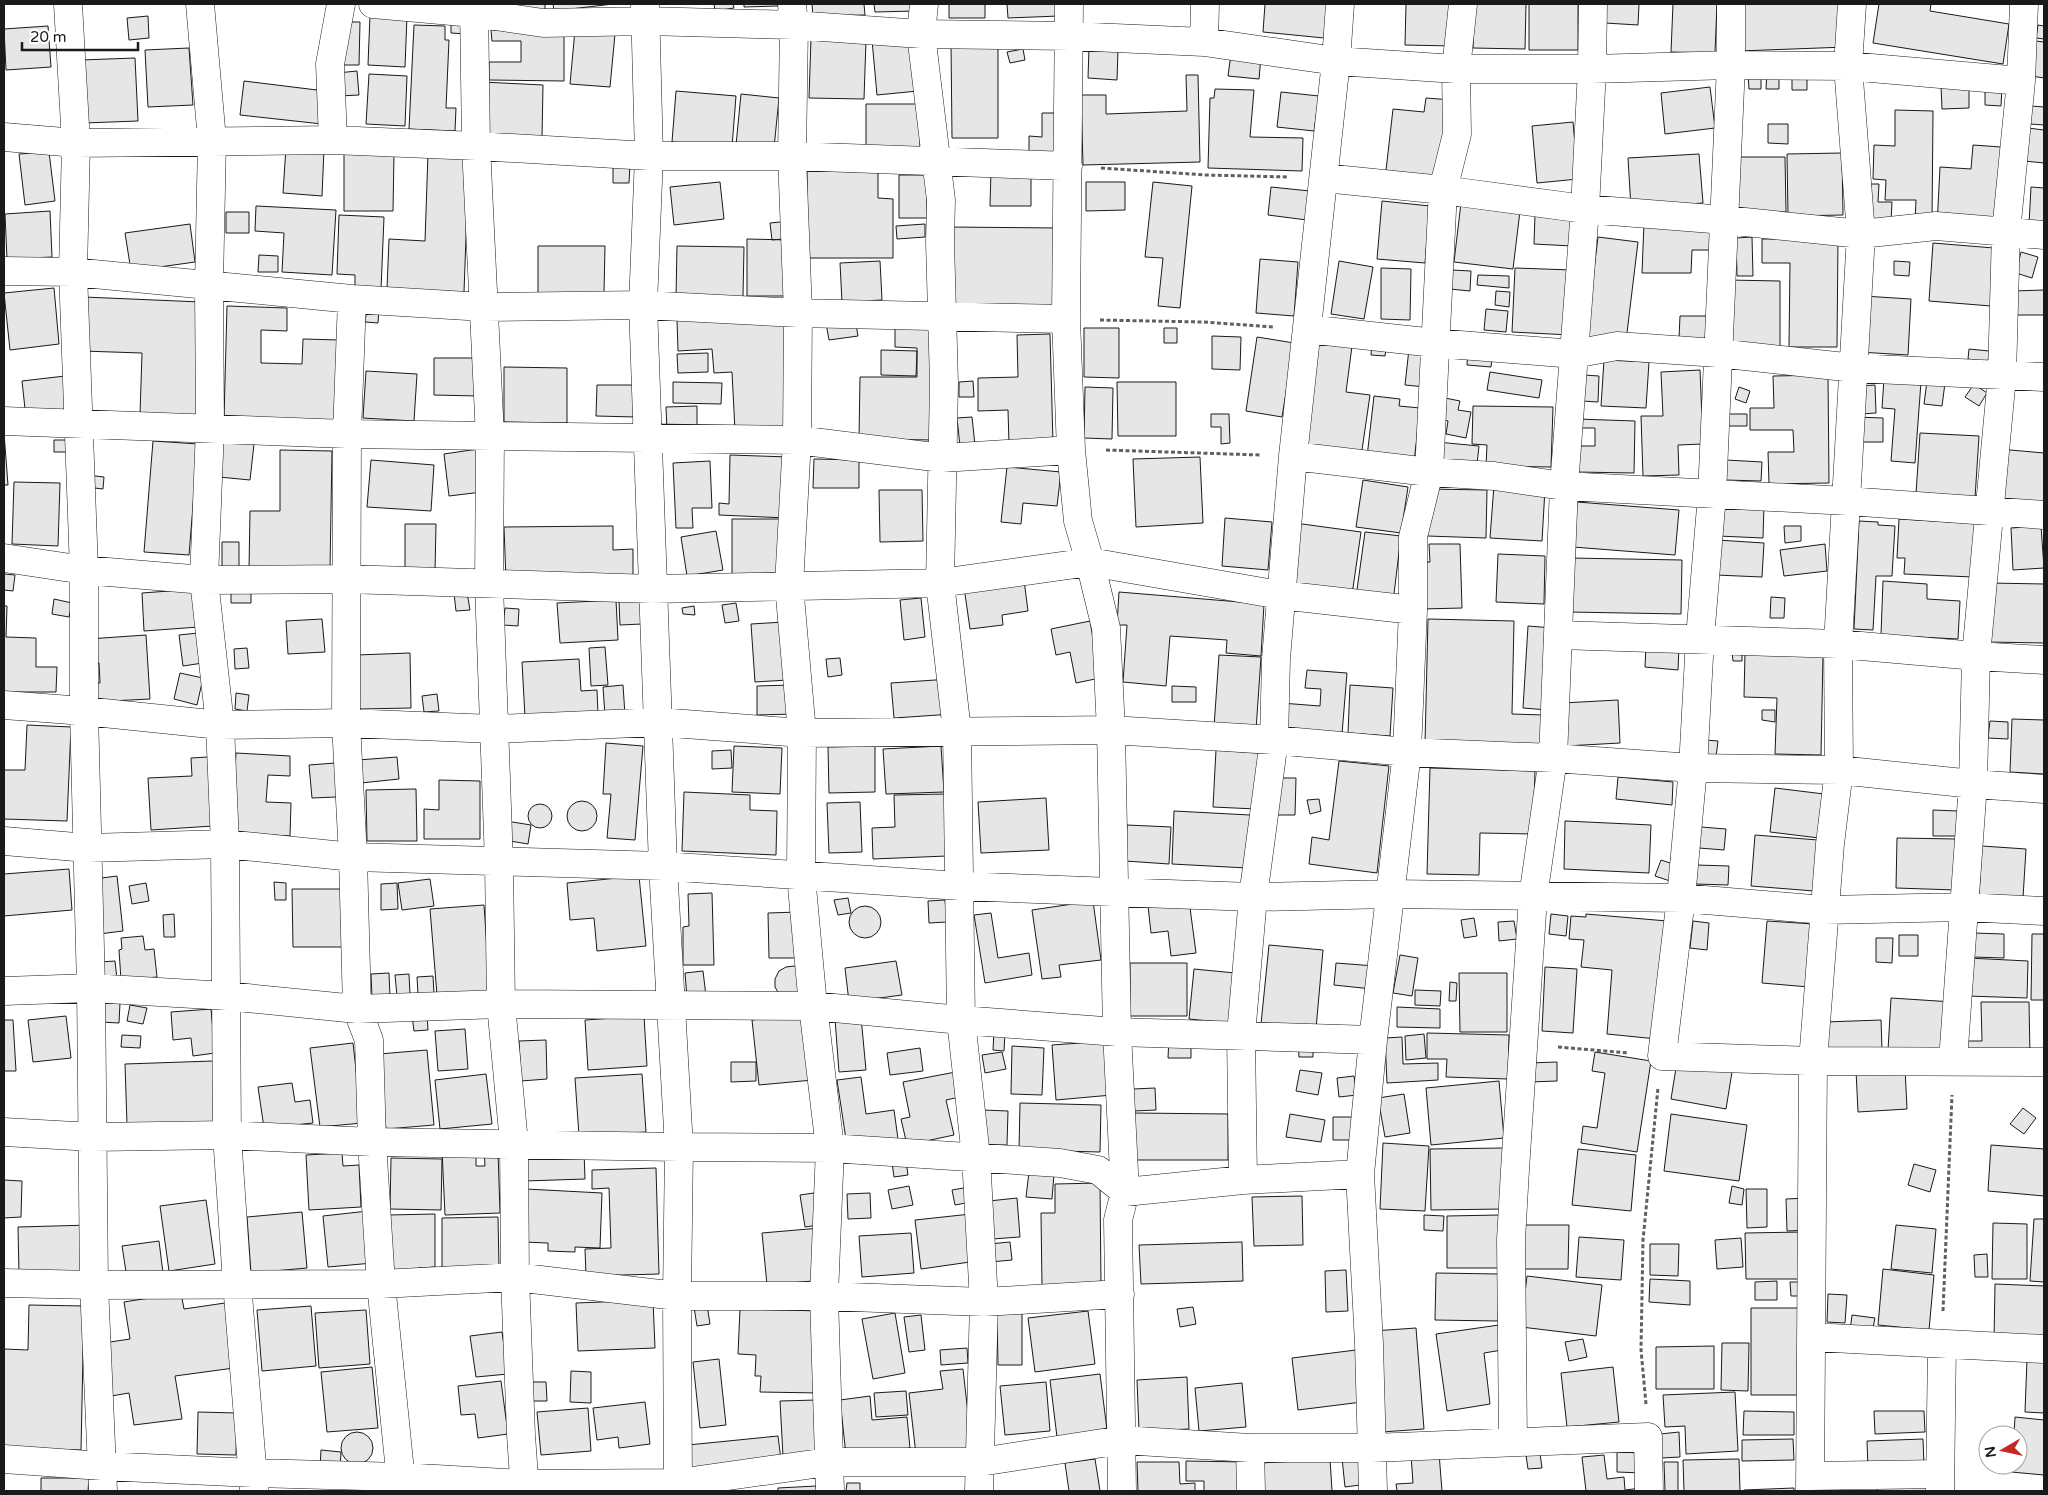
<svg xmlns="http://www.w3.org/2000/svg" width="2048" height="1495" viewBox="0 0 2048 1495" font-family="'Varela Round',sans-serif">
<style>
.building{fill:#e6e6e6;stroke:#1a1a1a}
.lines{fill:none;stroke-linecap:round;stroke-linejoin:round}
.minor-casing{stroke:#1a1a1a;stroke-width:29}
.path{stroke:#5f5f5f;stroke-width:3;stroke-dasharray:4 2.5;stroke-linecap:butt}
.minor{stroke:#fff;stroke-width:28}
</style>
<rect width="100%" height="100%" fill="#fff"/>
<path class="building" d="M507,4H545V11L508,12Z
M553,4H613L554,11Z
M714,4H733L734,8L715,11Z
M744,4H778V6L744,7Z
M812,4H864L865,15L813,16Z
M874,4H916V11L875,12Z
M949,4H985V18H949Z
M1007,4H1058L1059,16L1008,18Z
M1265,4H1327L1324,38L1263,32Z
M1406,4H1453L1452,46L1405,45Z
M1474,4H1526L1525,49L1473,48Z
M1529,4H1578V50H1529Z
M1606,4H1639L1638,25L1605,23Z
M1673,4H1717L1715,53L1671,52Z
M1737,4H1844L1846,47L1739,51Z
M1879,4H1931L1930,11L2009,24L2003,64L1873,43Z
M370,15L407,16L405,67L368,65Z
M148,16L149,38L129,40L127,18Z
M451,19L468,20L467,34L451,33Z
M339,22H360L359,65H338Z
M414,25L445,26V40H449L446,108H456L455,131L409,129Z
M2038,25L2044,26V39L2036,38Z
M48,26L51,67L6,70L4,29Z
M491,30H564V81L489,80V62H521V41H492Z
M575,30L615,34L610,87L570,84Z
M923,36L928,90L877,95L872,40Z
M811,38L866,40L864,99L809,98Z
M2036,41L2044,42V78L2031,76Z
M951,44H998V138H952Z
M189,48L193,105L148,107L145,50Z
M1089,48L1118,49L1117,80L1088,78Z
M1023,49L1025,60L1010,63L1007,52Z
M1231,54L1261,57L1259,79L1228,76Z
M135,58L138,121L84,123L81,60Z
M357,71L359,95L339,96L337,73Z
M1767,71H1779V89H1766Z
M369,74L407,76L405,126L366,124Z
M1748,74H1761V89H1749Z
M1186,75H1198L1200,162L1083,165L1081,95H1106V114L1187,111Z
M1792,76H1807V90H1792Z
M244,81L325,91L322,124L240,115Z
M482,82L543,85L542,137L480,135Z
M1969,85V108L1942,109L1941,86Z
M1710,87L1715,128L1665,134L1661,93Z
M1985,87H2002L2001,106L1985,105Z
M1215,89L1254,90L1250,137L1303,138L1302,171L1208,168L1210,98H1214Z
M676,91L736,96L732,147L672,142Z
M1281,92L1319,96L1314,131L1277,127Z
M741,94L779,98L774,148L736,145Z
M1426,98L1452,100L1442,186L1385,179L1393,109L1424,112Z
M866,104H920V149L866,150Z
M2031,106L2044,107V125L2030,124Z
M1895,110L1933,111L1932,222H1915L1916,200H1885L1886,180L1873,179L1874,145L1895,146Z
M1042,113H1064V160H1029V136L1042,137Z
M1573,122L1578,179L1537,183L1532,126Z
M1768,124H1788V144L1768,143Z
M2028,128L2044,130V163L2024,161Z
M1973,145L2001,147L1996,229L1937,226L1940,167L1971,169Z
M286,147L324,149L322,196L283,193Z
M49,152L55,201L25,205L19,154Z
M344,153H394L393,211H344Z
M428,153L469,154L464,292L387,289L389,239L425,241Z
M1842,153L1843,215L1788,216L1787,154Z
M1699,154L1703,203L1631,208L1628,158Z
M1732,157H1785L1786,212L1733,213Z
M613,165H630L629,183H613Z
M991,170L1031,171V206H990Z
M807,171L878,172V198L893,199V258H807Z
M899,175H927V218H899Z
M720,182L724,219L674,225L670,187Z
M1086,182H1125V210L1086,211Z
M1153,182L1192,186L1180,308L1158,306L1163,258L1145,257Z
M1871,184H1879L1878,202H1892L1891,222L1869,221Z
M1271,187L1310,191L1307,220L1268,215Z
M2031,187L2044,188V226L2029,225Z
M1382,201L1430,206L1425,263L1377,259Z
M1461,203L1520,211L1513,269L1454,262Z
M256,206L336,210L332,275L282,272L284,233L255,231Z
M50,211L52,257L7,259L5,214Z
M226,212H249V233H226Z
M339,215L384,217L381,290L355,289V275L337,274Z
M1535,215L1573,216L1572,246L1534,244Z
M791,221L792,238L772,240L770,223Z
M1644,223H1711V250H1692L1691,273H1642Z
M190,224L195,262L131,271L125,233Z
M925,224V237L897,239L896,226Z
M948,227L1060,228V306L948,305Z
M1598,237L1638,242L1626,341L1586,336Z
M1752,237L1753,276H1737L1736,238Z
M747,239L790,240V296H747Z
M1762,239H1838L1837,347H1789L1790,263H1762Z
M1933,243L1994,248L1991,306L1929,301Z
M538,246H605L604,293H538Z
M677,246L744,247L743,297H676Z
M2021,252L2038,257L2032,278L2016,273Z
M259,255L278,256V272H258Z
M1260,259L1298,262L1294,316L1256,313Z
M880,261L882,300L842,302L840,263Z
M1339,261L1373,267L1364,319L1331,314Z
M1894,261L1910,262L1909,276L1894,275Z
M1381,268L1411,269L1410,320L1381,319Z
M1515,268L1572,270L1570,335L1512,332Z
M1452,270L1471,271L1470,291L1450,289Z
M1478,275L1509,276V288L1477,285Z
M1728,280L1780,281V346L1728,345Z
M54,288L59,344L10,350L4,293Z
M2044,290V315H2013L2012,291Z
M1496,291L1510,292L1509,307L1495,305Z
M1863,296L1911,299L1908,355L1859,352Z
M84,297L201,302L197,416L140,414L142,353L82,351Z
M227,306L287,308V331L261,330V363L302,364L303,339L339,340L337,421L224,418Z
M367,309L379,310L378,323L365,322Z
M1486,309L1508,311L1506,332L1484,330Z
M789,315L788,427L735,431L732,372L714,373L712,349L678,351L677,320Z
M1680,316H1710V339L1679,338Z
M855,319L858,336L829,340L826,323Z
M895,326L937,327L936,440L859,439L860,377H917V348L895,347Z
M1084,328H1119V378L1084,377Z
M1164,328H1177V343H1164Z
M1050,334L1053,443L1009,444L1008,410L978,411V378L1018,377L1017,335Z
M1212,336L1241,337L1240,370L1212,369Z
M1257,337L1294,343L1282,417L1246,411Z
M1372,341L1387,343L1385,356L1371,355Z
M1318,342L1352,346L1346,392L1370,395L1361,457L1303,450Z
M1409,349L1429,350L1426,387L1405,385Z
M1468,349L1493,351L1491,367L1467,365Z
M1969,349L1989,351L1988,362L1968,359Z
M881,350L917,351L916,376L881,375Z
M708,353V372L678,373L677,354Z
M434,358H478V396L434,395Z
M1604,360L1649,362L1646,408L1601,406Z
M504,367L567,368V423L504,422Z
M1700,370L1703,444L1678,445L1679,475L1643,476L1641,416H1663L1661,372Z
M366,371L417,374L414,421L363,418Z
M1490,372L1542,380L1539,398L1487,390Z
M1584,375L1599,376L1598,402L1582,401Z
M1828,375L1829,483L1769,484L1768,452H1794L1793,430H1750V408H1774L1773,376Z
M65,376L70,412L26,418L22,381Z
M1884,379L1921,382L1915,463L1891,461L1895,409L1882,408Z
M973,381L974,397H959V382Z
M1927,381L1945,383L1942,406L1924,404Z
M673,382L722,383L721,404L673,403Z
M1117,382H1176V436H1118Z
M1974,384L1987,393L1979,406L1965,397Z
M597,385H636V417L596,416Z
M1875,385L1876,413L1861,414L1860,386Z
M1085,387L1113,388L1112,439L1084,438Z
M1739,387L1750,391L1746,403L1735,399Z
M1374,396L1400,399L1399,406L1420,408L1414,463L1367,457Z
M1445,398L1460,401L1458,410L1471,412L1466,438L1446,434L1448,421L1441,419Z
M697,406V431H667L666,407Z
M1473,406L1553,407L1551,467L1486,466L1487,445L1472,444Z
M1211,414H1229L1230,443L1221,444V427H1211Z
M1728,414H1747V426H1728Z
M972,417L975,445L960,446L957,418Z
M1855,417L1883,418V442H1855Z
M1577,419L1635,421L1634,473L1576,472V446H1595V428H1577Z
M4,433L8,485H4Z
M1920,433L1979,436L1975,498L1916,494Z
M54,440H72V452H54Z
M153,441L198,444L189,555L144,552Z
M222,441L254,444L250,480L219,477Z
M1437,442L1479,446L1477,464L1435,460Z
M478,449L482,492L449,496L444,454Z
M1999,449L2044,453V503L1996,499Z
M280,450L332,451L330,570L249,569L250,511H280Z
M730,455L789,457L787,518L719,515V503L729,504Z
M1200,457L1203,523L1136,527L1133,459Z
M814,459L859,460V488H813Z
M371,460L434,465L431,511L367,507Z
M1726,460L1762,462L1761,481L1725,480Z
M710,461L712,508H692L693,528H676L673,463Z
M1007,467L1061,472L1057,506L1023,503L1021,524L1001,522Z
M87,475L104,477L103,489L86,487Z
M1363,480L1408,487L1401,533L1356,527Z
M14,482L60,483L58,546L12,544Z
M1494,485L1545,489L1542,541L1490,538Z
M1428,489L1487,490L1486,538L1427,536Z
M879,490H922L923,541L880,542Z
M1577,502L1679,510L1675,555L1573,547Z
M1719,504L1764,505L1763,538L1718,536Z
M1225,518L1272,522L1268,570L1222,566Z
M732,519H784L785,573L732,574Z
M1899,519L1985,524L1973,577L1904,574L1905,558H1897Z
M1859,521L1878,522V525L1895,526L1892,576H1876L1873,630L1854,629Z
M1295,523L1361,532L1352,595L1287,589Z
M405,524H436L435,571L405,570Z
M613,526V550L633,549V579L506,580L504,527Z
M1784,526H1801V541L1785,543Z
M2041,526L2044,568L2013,570L2011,528Z
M716,531L723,570L687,576L681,537Z
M1365,532L1401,536L1393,602L1356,597Z
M1717,540L1764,543L1762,577L1716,575Z
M222,542H239V569L222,570Z
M1429,544H1460L1462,608L1421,609L1420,562H1430Z
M1825,544L1827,571L1784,576L1780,550Z
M1498,554L1545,556L1544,604L1496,602Z
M1570,558L1682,560L1681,614L1569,612Z
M4,574L15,575L13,591L4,590Z
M1024,580L1028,611L1002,615L1003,625L970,629L964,587Z
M1883,581L1927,584V599L1960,601L1958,639L1881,635Z
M1989,583L2044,584V643L1988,642Z
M196,589L199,627L144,631L142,593Z
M231,591H251V603H231Z
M467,592L470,610L456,611L454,593Z
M1119,592L1264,604L1261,656L1226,653L1227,640L1170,636L1166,686L1123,682L1127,625H1117Z
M1771,597L1785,598L1784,618H1770Z
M921,598L925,637L904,640L900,600Z
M54,599L72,603L69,617L52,614Z
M616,600L618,640L560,643L557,603Z
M640,600L642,624L620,625L619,601Z
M736,603L739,621L725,623L722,605Z
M4,606H7L6,637L36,638V667H57L56,692H4Z
M694,606L695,615L683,614L682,608Z
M505,608L519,609L518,626L503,625Z
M322,619L325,652L288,654L286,621Z
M1428,619L1514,621L1512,714L1544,715L1543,748L1425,744Z
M1090,621L1100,678L1076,683L1070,652L1056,655L1051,629Z
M784,622L788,680L755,682L751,624Z
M1528,626L1553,628L1548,710L1523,708Z
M198,633L203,663L183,666L179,635Z
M146,635L150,699L90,702L89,683H100L99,663H90L88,639Z
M1646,646L1679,647L1678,670L1645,667Z
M605,647L608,685L591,686L589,648Z
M247,648L249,668L235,669L234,649Z
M1732,651H1742V661H1733Z
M410,653L411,708L359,709L357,655Z
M1745,653L1823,656L1821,755L1775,754L1777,698L1744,697Z
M1219,655L1261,657L1256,730L1214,727Z
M840,658L842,675L828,677L826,659Z
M579,659L581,691L597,690L598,714L525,717L522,662Z
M1307,670L1347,673L1342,734L1279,730L1281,703L1320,706L1321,689L1305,688Z
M180,673L203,678L197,705L174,699Z
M950,679L953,714L894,718L891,683Z
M623,685L625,715L605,716L603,687Z
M792,685L793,714L757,715V686Z
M1350,685L1393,688L1390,736L1348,733Z
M1172,686L1196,687V702H1172Z
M236,693L249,695L247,711L235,709Z
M437,694L439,711L424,712L422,696Z
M1618,700L1620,743L1565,746L1562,703Z
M1762,710H1775V722L1762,720Z
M2012,719L2044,720V774L2010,772Z
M1990,721L2008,722V739L1988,738Z
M27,725L71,727L67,821L4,819V770H25Z
M1705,740L1718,741L1716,757L1703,755Z
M606,743L643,746L635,840L607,838L611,794H603Z
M734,746L782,748L780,794L732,792Z
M875,746V792L829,793L828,747Z
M941,746L944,792L886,794L883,749Z
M731,750L732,768L712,769V751Z
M1216,750L1259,753L1256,809L1213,807Z
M236,753L290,756V776L268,775L266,802L291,803L290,836L232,833Z
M208,757L213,826L151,830L148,778L192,776L191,758Z
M397,757L399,779L361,783L358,760Z
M1339,761L1389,766L1377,873L1309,864L1312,837L1329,840Z
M335,763L337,797L312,798L309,765Z
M1430,768L1535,771L1533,834L1480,833L1479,875L1427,874Z
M1618,777L1673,782L1672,805L1616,799Z
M1275,778H1296L1295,815H1275Z
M439,780L480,781V839H424V809L439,810Z
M1775,788L1824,794L1819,838L1770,832Z
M416,789L417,841H367L366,790Z
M684,792L750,795V810L777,811L776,855L682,851Z
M945,794L947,856L873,859L872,828L895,827L894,795Z
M1046,798L1049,850L981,853L978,802Z
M1319,799L1321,811L1310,814L1307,800Z
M567 816a15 15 0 1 1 30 0a15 15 0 1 1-30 0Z
M860,802L862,852L829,853L827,803Z
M528 816a12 12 0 1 1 24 0a12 12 0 1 1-24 0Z
M1933,810L1958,811V836H1933Z
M1174,811L1250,815L1247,868L1172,864Z
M506,821L531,825L528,844L504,840Z
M1565,821L1651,825L1649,873L1564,869Z
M1127,825L1171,827L1169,864L1125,861Z
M1701,827L1726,829L1724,850L1699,848Z
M1755,835L1818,840L1814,891L1751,886Z
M1897,838L1957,839L1956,890L1896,888Z
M1982,846L2026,849L2023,898L1979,895Z
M1661,860L1676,865L1670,881L1655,876Z
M1696,865L1729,866L1728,885L1696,884Z
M69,869L72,910L4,916V874Z
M117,876L123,931L99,934L94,879Z
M639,876L646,946L597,951L594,918L570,920L567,883Z
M430,879L434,906L402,910L398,883Z
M274,882L286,883V900H275Z
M146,883L149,901L132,904L129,886Z
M397,883L398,909L381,910V884Z
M292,889H350V947H293Z
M712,893L714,965H683V927L689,926L688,894Z
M848,898L851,913L838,915L834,900Z
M945,900L947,922L929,923L928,901Z
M1189,900L1196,953L1171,956L1168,931L1151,933L1148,906Z
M1093,901L1101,960L1059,965L1061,977L1042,979L1032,910Z
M484,905L490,991L437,995L430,909Z
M849 922a16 16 0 1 1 32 0a16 16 0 1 1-32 0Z
M799,912L800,958H769L768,913Z
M991,913L998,958L1029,953L1032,975L985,983L974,915Z
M174,914L175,937H164L163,915Z
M1551,914L1568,916L1566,936L1549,934Z
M1586,914L1667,921L1657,1039L1607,1034L1612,970L1581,967L1584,940L1569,939L1571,916L1586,917Z
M1474,918L1477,936L1464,938L1461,920Z
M1514,921L1517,939L1499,941L1498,922Z
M1693,921L1709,923L1707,950L1690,948Z
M1767,921L1814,924L1809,987L1762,983Z
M1974,933L2004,934V958L1973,957Z
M2032,934H2044V1000H2031Z
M1899,935H1918V956H1899Z
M143,936L145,950L154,949L157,977L121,980L119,950L122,949L121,938Z
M1876,938H1893L1892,963L1876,962Z
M1269,945L1323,950L1316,1029L1261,1024Z
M1400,955L1418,958L1412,996L1393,993Z
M1968,958L2028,961L2027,998L1967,996Z
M115,961L117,979L101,980L100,962Z
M896,961L902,995L849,1002L845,968Z
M1130,963H1187V1016H1130Z
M1336,963L1375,966L1372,989L1334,985Z
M794,966L802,970L806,978L796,998L779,994L775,987V979L779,971L786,967Z
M1545,967L1577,969L1573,1033L1542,1031Z
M1194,969L1235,973L1231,1023L1189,1019Z
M703,971L706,996L687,998L685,973Z
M389,973L390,997H372L371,974Z
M1459,973H1507V1032H1460Z
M409,974L410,994L397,996L395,975Z
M433,976L434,994L418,995L417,977Z
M1450,982L1457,983L1456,1001H1449Z
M1415,990L1441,991L1440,1006L1415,1005Z
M1891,998L1953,1002L1949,1054L1888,1050Z
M102,1002L120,1003L119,1023L101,1022Z
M1981,1002H2029L2030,1056L1963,1057V1041H1982Z
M130,1005L147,1008L143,1024L127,1021Z
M1397,1007L1440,1009V1028L1397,1027Z
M211,1009L215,1053L193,1056L191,1038L173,1040L171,1012Z
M427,1014L428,1030L414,1031L412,1016Z
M807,1014L813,1080L759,1085L752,1020Z
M66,1016L71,1058L33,1062L28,1020Z
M644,1016L647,1066L588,1070L585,1020Z
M861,1017L866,1070L839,1072L835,1019Z
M4,1020H13L16,1071H4Z
M1881,1020L1882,1049L1827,1052L1825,1022Z
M465,1029L468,1069L438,1071L435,1031Z
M994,1031H1005L1004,1051L993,1050Z
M1427,1033L1509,1035L1508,1079L1446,1077L1447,1059H1427Z
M1424,1034L1426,1058L1406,1060L1405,1036Z
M122,1035L141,1036L140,1048L121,1047Z
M1402,1037L1403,1064L1438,1063V1080L1387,1083L1385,1038Z
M1169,1038L1191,1039V1058H1168Z
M546,1040L547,1079L521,1081L519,1041Z
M1108,1041L1112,1095L1056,1100L1052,1045Z
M1298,1041H1313V1057H1299Z
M353,1043L362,1123L320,1127L310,1048Z
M1012,1046L1044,1048L1042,1095L1011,1094Z
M920,1048L923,1071L890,1075L887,1053Z
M427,1050L434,1125L386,1129L379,1054Z
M1002,1052L1006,1069L985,1073L982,1055Z
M1595,1052L1651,1061L1637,1152L1581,1143L1583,1126L1597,1128L1605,1073L1592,1071Z
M213,1061L215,1122L127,1125L125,1064Z
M731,1062H756V1081L731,1082Z
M1557,1062V1081L1529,1082L1528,1063Z
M1677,1062L1732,1072L1726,1109L1671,1099Z
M1905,1068L1907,1109L1858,1112L1856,1070Z
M1300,1070L1322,1073L1318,1095L1296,1091Z
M961,1071L965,1096L946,1100L954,1135L907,1145L901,1119L910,1117L903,1082Z
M486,1074L492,1124L440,1129L435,1080Z
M642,1074L646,1132L579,1136L575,1078Z
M1354,1076L1357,1095L1339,1097L1337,1078Z
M861,1077L866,1114L894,1110L898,1139L847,1146L837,1080Z
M1499,1081L1504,1138L1431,1145L1426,1088Z
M292,1083L295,1102L310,1100L313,1123L264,1128L258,1087Z
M1155,1088L1156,1110L1134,1111L1133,1089Z
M1404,1094L1410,1133L1385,1137L1378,1098Z
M1020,1103L1101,1105L1100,1152L1019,1150Z
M2023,1108L2036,1118L2024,1134L2010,1124Z
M983,1110L1008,1111L1007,1145H984Z
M1134,1113L1228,1114V1160H1134Z
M1290,1114L1325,1120L1321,1142L1286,1137Z
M1671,1114L1747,1125L1739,1181L1664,1171Z
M1333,1117H1354V1140H1333Z
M1383,1143L1429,1146L1425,1211L1380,1209Z
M1991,1145L2044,1149V1196L1988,1191Z
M1503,1148V1209L1431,1210L1430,1149Z
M1578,1149L1636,1155L1631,1211L1572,1205Z
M442,1150H458L459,1157H476V1166H485L484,1151H498L500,1213L445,1215Z
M584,1151L585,1179L524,1181V1153Z
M342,1153L343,1166L359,1165L361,1207L309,1210L306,1155Z
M391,1158L442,1159L441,1210L390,1209Z
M906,1161L908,1175L894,1177L892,1163Z
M1914,1164L1936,1170L1930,1192L1908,1185Z
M656,1168L659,1274L586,1276L585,1249L611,1248L609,1188L592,1189V1170Z
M1029,1172L1054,1174L1052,1199L1026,1197Z
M4,1180L22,1181L21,1217L4,1218Z
M1100,1183L1101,1286H1042L1041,1213H1055V1184Z
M909,1186L913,1205L892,1209L888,1190Z
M1732,1186L1744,1189L1742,1205L1729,1203Z
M969,1187L971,1202L955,1205L952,1190Z
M526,1189L602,1193L600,1248L575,1247V1252L548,1251V1243L523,1242Z
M1746,1189H1767V1227L1747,1228Z
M821,1192L825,1224L805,1227L800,1195Z
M870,1193L871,1218L848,1219L847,1194Z
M1302,1196L1303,1245L1254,1246L1252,1197Z
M1017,1198L1020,1237L992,1239L989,1201Z
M1808,1198L1810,1230L1787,1231L1786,1199Z
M206,1200L215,1264L169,1271L160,1206Z
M368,1211L373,1263L328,1267L323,1216Z
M302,1212L307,1268L251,1273L247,1217Z
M435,1214V1267L418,1268V1274L389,1275L388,1215Z
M971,1214L977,1261L921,1269L915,1220Z
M1424,1215L1444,1216L1443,1231L1424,1230Z
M1500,1215V1268H1447V1216Z
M498,1217L499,1267H442V1218Z
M2034,1219H2044V1282L2030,1281Z
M1993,1223L2027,1224V1279H1992Z
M90,1225L91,1273L19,1274L18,1227Z
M1519,1225H1569L1568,1269H1519Z
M1896,1225L1936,1229L1932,1273L1891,1269Z
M820,1228L824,1280L767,1285L762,1233Z
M1803,1232L1804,1279H1746L1745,1233Z
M911,1233L914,1273L862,1277L859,1236Z
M1579,1237L1624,1240L1621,1280L1576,1277Z
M1741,1238L1743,1267L1717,1269L1715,1240Z
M159,1241L163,1273L127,1278L122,1246Z
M1010,1242L1012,1260L990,1262L989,1244Z
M1242,1242L1243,1281L1141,1284L1139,1245Z
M1650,1244H1679L1678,1276L1650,1275Z
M1987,1254L1988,1277H1975L1974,1255Z
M1883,1269L1934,1275L1929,1330L1878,1325Z
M1346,1270L1348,1311L1326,1312L1325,1271Z
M1436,1273L1499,1274L1498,1321L1435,1320Z
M1527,1276L1602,1285L1596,1336L1521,1327Z
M1650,1279L1690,1281V1305L1649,1302Z
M1777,1281V1300H1755V1282Z
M1790,1282H1803L1804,1296H1791Z
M1995,1284L2044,1286V1341L1994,1340Z
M181,1293L184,1309L225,1303L234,1368L175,1376L182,1419L134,1425L129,1393L105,1397L97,1344L130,1339L124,1302Z
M1828,1294L1847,1295L1845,1323L1827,1322Z
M653,1300L655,1348L578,1351L576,1303Z
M29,1305L84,1306L81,1450L4,1448V1349L28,1350Z
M707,1305L710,1324L697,1326L694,1307Z
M311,1306L316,1366L262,1371L257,1310Z
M1193,1307L1196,1324L1180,1327L1177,1309Z
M1751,1308H1798L1797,1395H1751Z
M740,1309L821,1311L820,1393L760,1392L761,1376H755L756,1355L738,1354Z
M366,1310L370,1364L319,1368L315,1313Z
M1088,1311L1095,1364L1035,1372L1028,1318Z
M895,1313L905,1373L873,1379L862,1319Z
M997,1313H1022V1365H998Z
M921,1315L925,1350L909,1352L904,1317Z
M1852,1315L1875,1318L1872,1333L1850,1331Z
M1499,1325L1502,1350L1484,1353L1490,1404L1447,1411L1436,1334Z
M1416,1328L1424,1429L1382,1432L1373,1331Z
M502,1332L508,1374L476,1377L470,1336Z
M1583,1339L1587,1357L1569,1361L1565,1342Z
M1722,1343H1749L1748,1391L1721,1390Z
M1714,1346V1389H1656V1347Z
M967,1348L968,1363L941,1365L940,1350Z
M1356,1350L1362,1402L1298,1410L1292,1358Z
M719,1359L726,1425L700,1428L693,1362Z
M2027,1359L2044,1360V1413L2025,1412Z
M372,1367L378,1428L327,1432L321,1372Z
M1613,1367L1619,1422L1567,1427L1561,1373Z
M963,1369L972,1449L916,1455L909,1393L943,1389L940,1371Z
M571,1371L591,1372V1403L570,1402Z
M1100,1374L1107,1430L1057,1437L1050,1380Z
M1187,1377L1189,1429L1139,1431L1137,1380Z
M501,1381L508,1434L478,1438L475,1414L461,1415L458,1386Z
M531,1382H546L547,1401H531Z
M1046,1382L1050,1431L1005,1435L1000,1386Z
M1242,1383L1246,1427L1199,1431L1195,1388Z
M906,1391L908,1415L876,1417L874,1393Z
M1735,1392L1738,1451L1686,1454L1685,1426L1665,1427L1663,1395Z
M870,1396L872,1420L907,1417L910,1448L846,1455L840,1400Z
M816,1400L818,1455L783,1456L780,1401Z
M645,1402L650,1444L619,1448L618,1437L597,1440L593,1408Z
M588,1408L591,1451L541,1455L537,1412Z
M1744,1411L1794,1412V1435H1743Z
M1874,1411H1924L1925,1432L1875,1434Z
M198,1412L237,1413L236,1455L197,1454Z
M2015,1417L2044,1420V1475L2011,1472V1465H2018V1435H2014Z
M341 1448a16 16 0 1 1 32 0a16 16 0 1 1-32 0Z
M1679,1432L1680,1457L1661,1458L1660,1434Z
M778,1436L781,1460L691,1470L688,1445Z
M1793,1439L1794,1460L1742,1461V1440Z
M1923,1439L1924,1466L1868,1469L1867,1441Z
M321,1450L341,1452L340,1470L320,1469Z
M1617,1452L1642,1453V1473L1617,1472Z
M1439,1453L1442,1491H1397L1396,1484L1413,1483L1411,1455Z
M1540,1453L1542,1468L1528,1469L1526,1455Z
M1364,1455L1368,1484L1345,1487L1342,1458Z
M1604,1455L1607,1479L1624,1477L1625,1490L1642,1488V1491H1586L1582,1457Z
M1095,1459L1100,1491H1069L1065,1463Z
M1330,1459L1332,1491H1262L1261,1463Z
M1739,1459L1740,1491H1684L1683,1460Z
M1186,1461L1246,1462V1491H1204V1481H1186Z
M1137,1462H1179L1180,1484L1195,1483V1491H1138Z
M1664,1462H1678V1491H1665Z
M1878,1477L1931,1482V1491H1877Z
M41,1478H89L88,1491H41Z
M847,1483H860V1491H846Z
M816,1486L817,1491H778V1488Z
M1794,1488V1491H1744V1490Z"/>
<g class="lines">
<defs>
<path id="minor" d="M68,4L76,143L73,272L84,570V711L91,988L94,1285L103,1491
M200,4L212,140L209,285L210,428L204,580L220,725L225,844L227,1135L237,1283L254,1490
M373,4L474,13L543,23L647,21L794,25L921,34L1070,36L1204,42L1336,61L1456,69H1592L1731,65L1848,66L2021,81
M474,4L476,146L490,437L489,585L499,863L501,1004L514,1143L515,1277L521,1435L525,1491
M645,4L649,156L643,305L663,866L679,1147L677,1296L678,1491
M792,4L794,25L792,156L798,313L797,440L789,585L802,733L801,876L813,1006L830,1148L824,1296L830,1491
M924,4L921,34L941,200L940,242L944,383L940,583L957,731L961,1020L976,1157L984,1302L979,1491
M1069,4L1066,319L1071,450L1078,521L1090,562L1106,628L1111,730L1117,1032L1125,1192L1118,1220L1122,1491
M1731,4V65L1712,495L1700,638L1693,768L1681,898L1662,1056L1813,1061L2044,1062
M1204,42L1205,4
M4,137L76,143L333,140L476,146L649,156H792L1068,166
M333,140L330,64L341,4
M1324,178L1443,190L1585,209L1725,220L1861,234L1936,226L2044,235
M4,271L73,272L352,299L484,307L643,305L798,313L1066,319
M352,299L347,434L346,723L353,857L357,1009L369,1040L372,1142L381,1284L402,1491
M1307,329L1435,343L1574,354L1617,346L1717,353L1854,368L2044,377
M4,421L347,434L797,440L942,458L1071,450
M1293,456L1429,472L1494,476L1564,486L1847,501L2044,515
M4,558L84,570L204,580L346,579L652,589L940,583L1090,562L1280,595L1413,610
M1559,635L1838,644L1976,656L2044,660
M4,705L84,711L220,725L346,723L494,729L659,722L802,733L1111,730L1274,740L1407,752L1553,758L1693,768L1839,770L1973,784L2044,789
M4,841L88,848L225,844L353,857L663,866L960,886L1113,892L1253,897L1391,894L1681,898L1824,910L1964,907L2044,911
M4,991L91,988L227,996L357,1009L501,1004L813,1006L961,1020L1117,1032L1373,1040
M1953,1061L1973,784L1976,656L2002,376L2006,232L2021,81L2024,4
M4,1132L93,1137L227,1135L372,1142L679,1147L830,1148L1060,1163L1098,1170L1125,1192L1243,1180L1360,1174
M1243,1180L1241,1035L1253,897L1274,740L1276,659L1293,456L1336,61L1340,4
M4,1283L94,1285L381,1284L515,1277L677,1296H824L984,1302L1120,1294
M1812,1337L2044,1349
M1513,1441L1511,1240L1515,1170L1533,897L1553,758L1564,486L1585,209L1592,69L1593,4
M1250,1448L1251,1491
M4,1459L102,1466L253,1473L401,1477L525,1484L678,1483L828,1462H980L1122,1440L1250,1448H1372L1648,1437L1649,1491
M1810,1476L1940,1474
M1373,1491L1369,1344L1360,1174L1373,1040L1407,752L1413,610V537L1429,472L1443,190L1457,134L1456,69L1463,4
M1810,1491L1813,1061L1830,844L1839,770L1838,644L1861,234L1848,66L1852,4
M1940,1491L1942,1344"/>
</defs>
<use href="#minor" class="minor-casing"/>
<path class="path" d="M1101,168L1206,175L1289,177
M1100,320L1203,322L1274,327
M1106,450L1260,455
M1558,1047L1629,1053
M1943,1311L1952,1095
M1646,1404L1641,1350L1643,1240L1658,1088"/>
<use href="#minor" class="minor"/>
</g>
<rect width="2048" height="1495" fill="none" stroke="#1a1a1a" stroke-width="10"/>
<g transform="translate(2003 1450) rotate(261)"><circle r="24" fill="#ffffff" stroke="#a3a3a3"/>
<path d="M0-4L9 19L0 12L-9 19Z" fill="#c62828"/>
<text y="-8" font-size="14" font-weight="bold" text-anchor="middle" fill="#1a1a1a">N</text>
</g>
<path d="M22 42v8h116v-8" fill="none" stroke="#1a1a1a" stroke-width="2.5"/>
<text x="30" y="42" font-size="15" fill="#1a1a1a" stroke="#ffffff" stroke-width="4" paint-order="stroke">20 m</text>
</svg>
